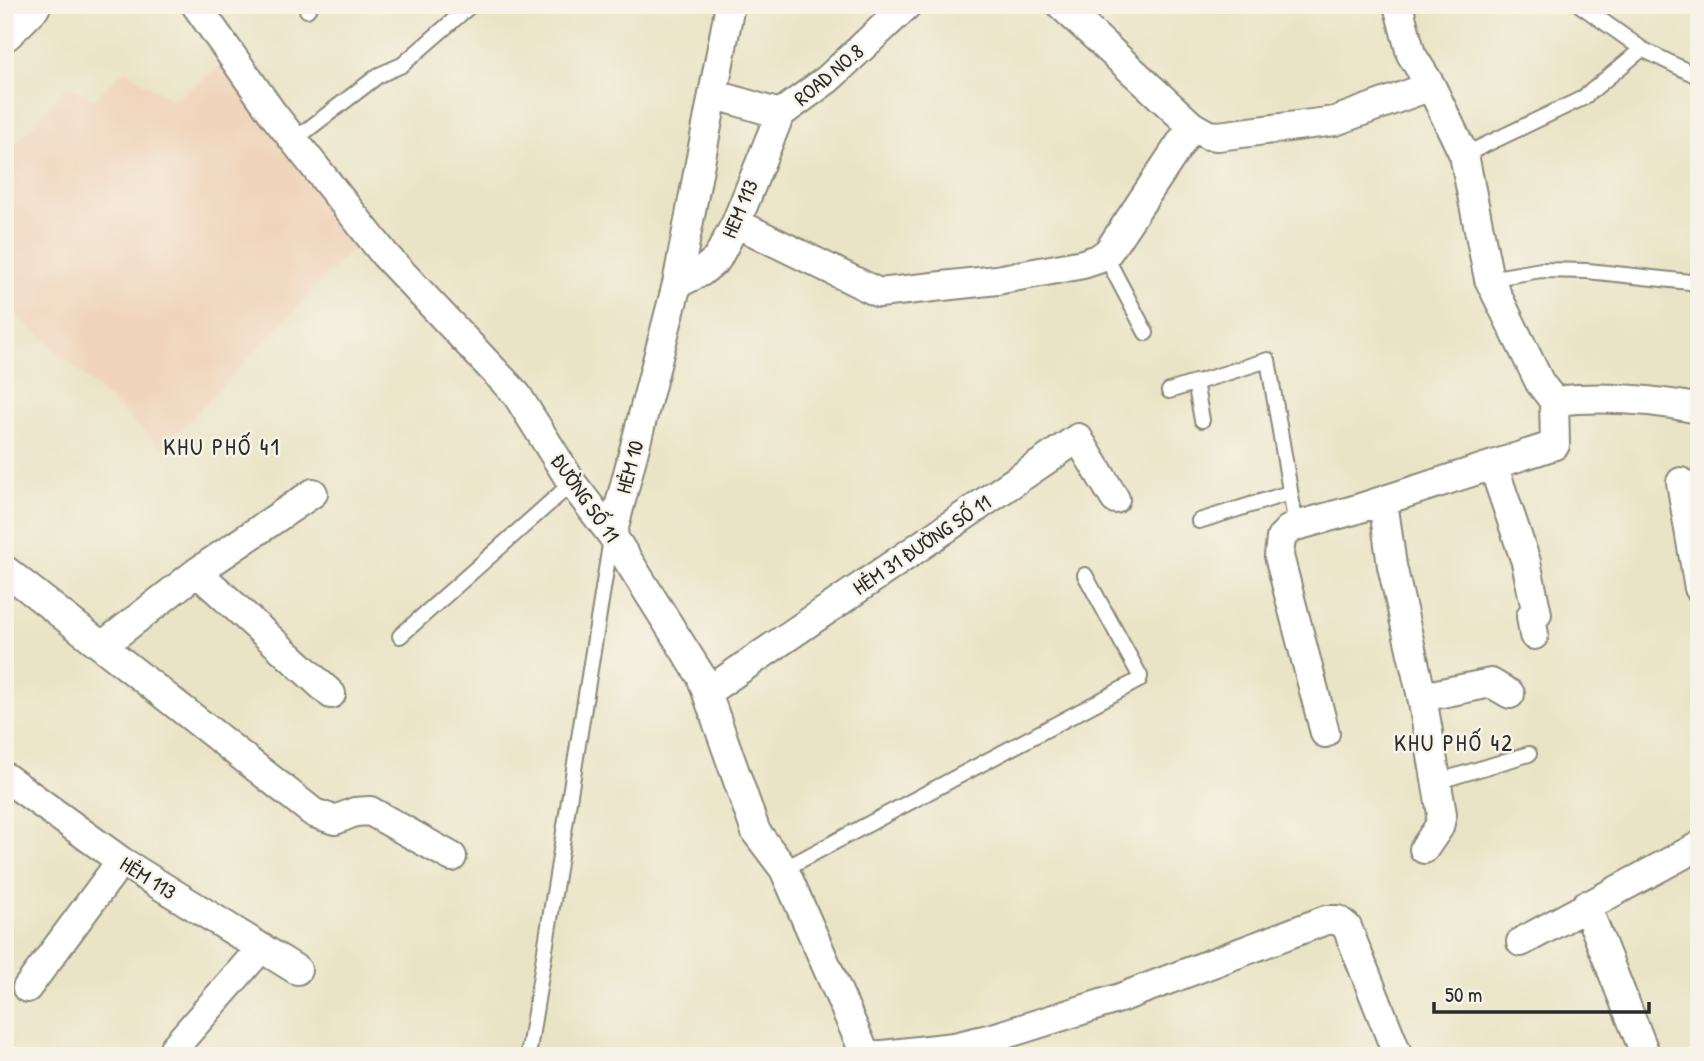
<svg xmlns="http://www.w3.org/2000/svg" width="1704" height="1061" viewBox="0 0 1704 1061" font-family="'Patrick Hand',sans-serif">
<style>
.built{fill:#f0d5bc}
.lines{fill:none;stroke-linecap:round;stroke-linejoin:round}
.lane-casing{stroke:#8a8878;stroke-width:18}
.street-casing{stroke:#8a8878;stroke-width:32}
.secondary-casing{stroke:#8a8878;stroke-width:42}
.lane{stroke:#fff;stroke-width:14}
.street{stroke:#fff;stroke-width:28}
.secondary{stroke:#fff;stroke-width:38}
.labels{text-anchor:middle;stroke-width:5;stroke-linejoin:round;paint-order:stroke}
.street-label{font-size:21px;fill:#2b2b2b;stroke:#f7f3e8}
.neighbourhood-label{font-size:23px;letter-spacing:2px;fill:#2b2b2b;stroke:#f7f3e8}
</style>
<rect width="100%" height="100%" fill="#f7f3e8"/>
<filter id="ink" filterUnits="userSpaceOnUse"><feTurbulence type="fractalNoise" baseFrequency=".0143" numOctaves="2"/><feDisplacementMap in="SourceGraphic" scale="14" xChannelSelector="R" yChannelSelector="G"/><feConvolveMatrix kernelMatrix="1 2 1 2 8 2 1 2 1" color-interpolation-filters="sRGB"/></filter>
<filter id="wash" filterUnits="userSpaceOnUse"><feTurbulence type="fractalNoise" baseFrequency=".00686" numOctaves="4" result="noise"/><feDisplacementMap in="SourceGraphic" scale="28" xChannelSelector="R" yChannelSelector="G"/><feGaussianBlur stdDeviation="1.57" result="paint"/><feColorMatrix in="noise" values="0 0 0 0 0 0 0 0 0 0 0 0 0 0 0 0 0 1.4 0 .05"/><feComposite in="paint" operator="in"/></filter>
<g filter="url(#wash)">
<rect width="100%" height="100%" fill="#eae4c6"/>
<path class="built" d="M227,61L360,240L163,449L5,303V156L67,86L94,100L125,70L173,101Z"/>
</g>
<g filter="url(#ink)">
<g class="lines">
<defs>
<path id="lane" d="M1580,5L1642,49L1699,77
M307,10L311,5
M294,140L379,75L402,65L471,5
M1464,155L1583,98L1642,49
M1105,255L1146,333
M1489,279L1541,270L1588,271L1699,283
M1195,382L1202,420
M1169,391L1268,360L1296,526
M1199,521L1289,493
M400,636L572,483
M1436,782L1529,754
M784,869L1139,680L1140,676L1085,575
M528,1056L611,539"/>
<path id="street" d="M196,5L273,114L385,255L517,395L572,483L612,535L701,676L756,832L784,869L866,1056
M1061,5L1192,126
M713,94L780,114
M736,223L879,293L997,280L1083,264L1098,259L1108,252L1192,126L1208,135L1218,136L1335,121L1431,86
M677,284L701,272L717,259L736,223L780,114L828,79L907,5
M1554,401C1602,396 1651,399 1699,409
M1493,465L1526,562L1537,614L1531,616L1534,635
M1681,482L1699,588
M1383,501L1392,566L1422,697L1491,683L1510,694
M612,535L677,284L730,5
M5,570L314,813L335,820L355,812L370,811L452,857
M197,572L331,694
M102,646L197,572L313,493
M707,692L1078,438L1115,499
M1422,697L1442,814L1439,827L1424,849
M1325,733L1279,556L1281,538L1288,530L1296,526L1354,510L1555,445L1554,401L1540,383L1489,279L1464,155L1431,86L1411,54L1398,5
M5,777L121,861L297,970
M1586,905L1646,1056
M1521,942L1699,846
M27,988L121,861
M174,1048L261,948
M874,1056L954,1047L996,1037L1120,998L1326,920H1338L1347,927L1398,1056"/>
<path id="secondary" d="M5,31L31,5"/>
</defs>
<use href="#lane" class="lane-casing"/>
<use href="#street" class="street-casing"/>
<use href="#secondary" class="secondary-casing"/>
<use href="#lane" class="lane"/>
<use href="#street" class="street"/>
<use href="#secondary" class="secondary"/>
</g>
</g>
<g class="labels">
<g class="street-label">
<text transform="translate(829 75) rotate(-40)" y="7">ROAD NO.8</text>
<text transform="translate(740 209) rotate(-67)" y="7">HEM 113</text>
<text transform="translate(630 467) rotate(-75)" y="7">HẺM 10</text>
<text transform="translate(585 498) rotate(55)" y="7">ĐƯỜNG SỐ 11</text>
<text transform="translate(922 545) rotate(-34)" y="7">HẺM 31 ĐƯỜNG SỐ 11</text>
<text transform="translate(148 878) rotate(32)" y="7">HẺM 113</text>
</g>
<g class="neighbourhood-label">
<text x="222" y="455">KHU PHỐ 41</text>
<text x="1454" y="751">KHU PHỐ 42</text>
</g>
</g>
<rect width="1704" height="1061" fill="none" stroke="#f7f3e8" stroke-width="28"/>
<path d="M1434 1002v10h215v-10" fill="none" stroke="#2b2b2b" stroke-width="3.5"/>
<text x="1445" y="1002" font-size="21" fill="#2b2b2b" stroke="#f7f3e8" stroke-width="5" paint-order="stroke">50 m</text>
</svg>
